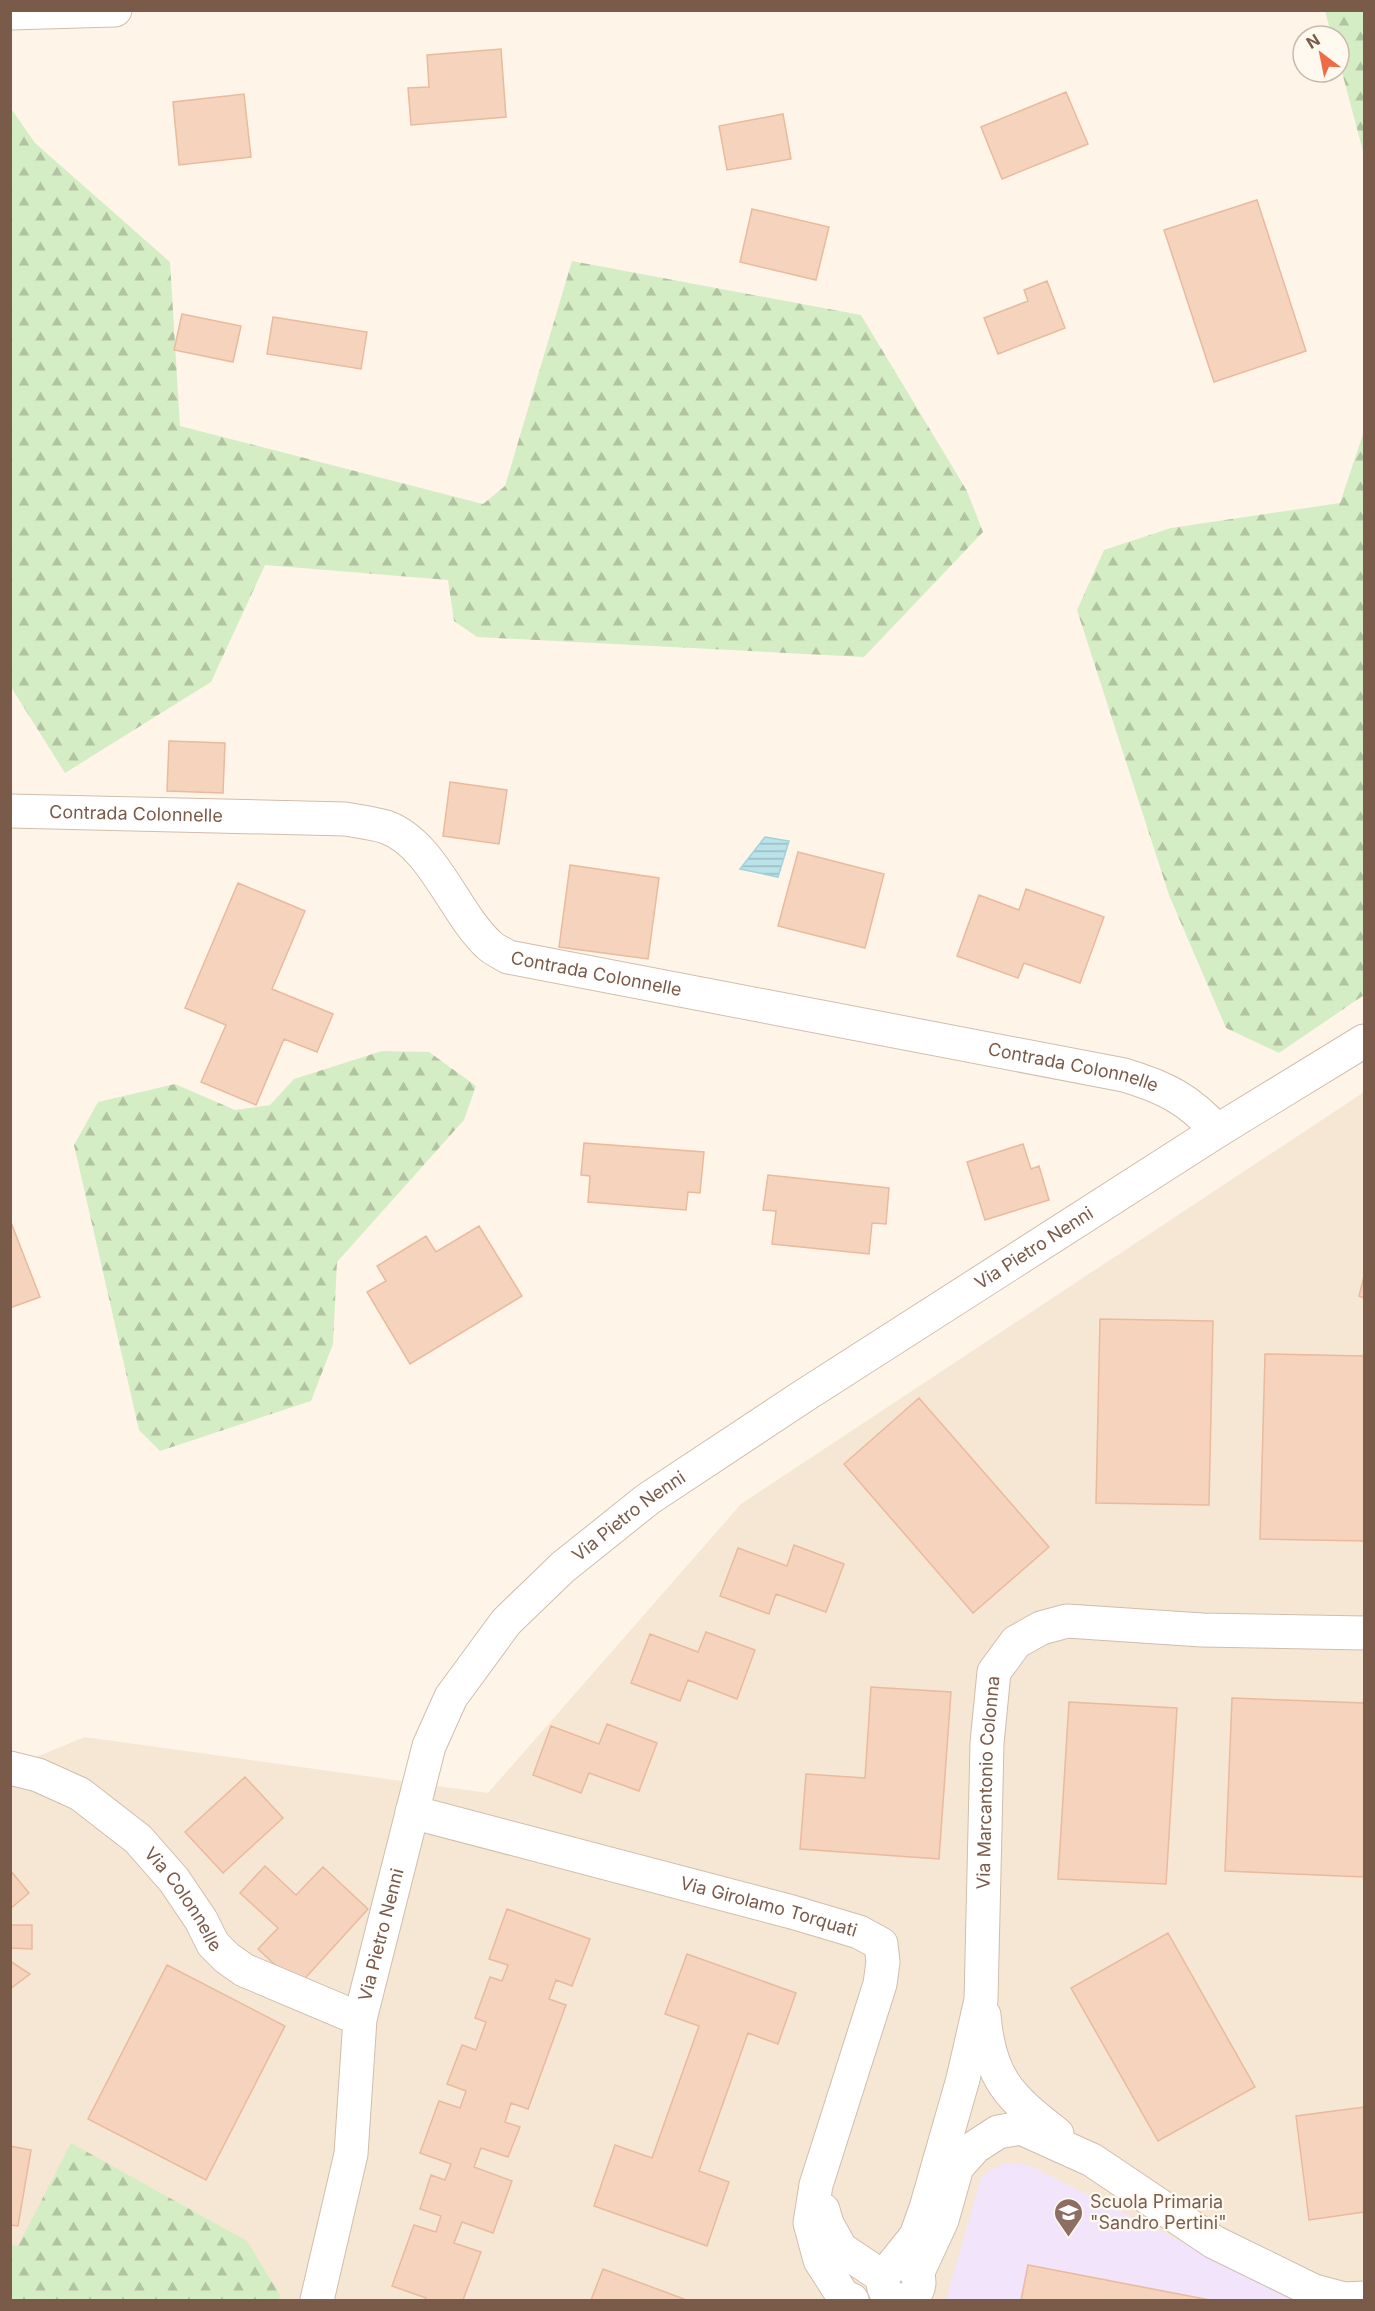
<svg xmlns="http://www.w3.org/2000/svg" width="1375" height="2311" viewBox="0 0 1375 2311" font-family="Inter,sans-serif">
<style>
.residential{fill:#f6e7d5}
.education{fill:#f2e4fa}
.forest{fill:url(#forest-firs)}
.water{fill:url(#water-rules);stroke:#a0d2dc;stroke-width:1.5}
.building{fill:#f5d3bd;stroke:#e9ba9d;stroke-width:1.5}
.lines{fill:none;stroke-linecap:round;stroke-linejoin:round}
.street-casing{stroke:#d1bdac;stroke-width:35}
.street{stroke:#fff;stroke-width:33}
.labels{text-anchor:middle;stroke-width:4.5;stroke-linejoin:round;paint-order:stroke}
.street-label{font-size:18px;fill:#7a5b49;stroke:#fff9ef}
.education-label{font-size:18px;fill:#785e54;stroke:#fff9ef;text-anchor:start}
</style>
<defs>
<pattern id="forest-firs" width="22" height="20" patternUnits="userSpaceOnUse" patternTransform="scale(1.5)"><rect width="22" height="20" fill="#d5edc4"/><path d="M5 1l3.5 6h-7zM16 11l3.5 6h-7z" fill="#b2c3a1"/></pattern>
<pattern id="water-rules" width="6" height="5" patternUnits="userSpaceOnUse" patternTransform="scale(1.5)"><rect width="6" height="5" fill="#bae2e9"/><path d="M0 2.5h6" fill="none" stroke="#9cbabf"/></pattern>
</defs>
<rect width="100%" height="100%" fill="#fef5e8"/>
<path class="residential" d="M1364,1092V2300H11V1767L85,1737L488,1793L741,1504Z"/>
<path class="education" d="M1016,2163L1030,2166L1296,2299L1295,2300H946L981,2178L990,2170L1004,2164Z"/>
<path class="forest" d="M1325,11H1364V155L1339,61V36H1332Z
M10,107L35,143L170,262L180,426L483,504L505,486L572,261L861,315L967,491L983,532L864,657L477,637L454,621L448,580L265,565L211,682L65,773L11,687Z
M1364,431V995L1279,1053L1226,1028L1169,895L1077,610L1104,550L1171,528L1340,503Z
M382,1051L429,1052L476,1086L464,1120L337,1262L333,1344L311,1401L160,1451L139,1430L74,1145L98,1102L175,1084L235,1110L270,1105L294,1079Z
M71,2143L247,2241L280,2295L279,2300H11V2244L18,2246Z"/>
<path class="water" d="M765,837L789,841L778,877L740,869Z"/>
<path class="building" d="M501,49L506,117L411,125L408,88L429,87L427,55Z
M1066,92L1088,144L1002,179L981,127Z
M244,94L251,157L179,165L173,102Z
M783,114L791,159L727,170L719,126Z
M1257,200L1306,351L1214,382L1164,230Z
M752,209L829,227L816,280L740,262Z
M1047,281L1065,328L998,354L984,318L1028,301L1024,290Z
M182,314L241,326L233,362L174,350Z
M273,317L367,332L361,369L267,354Z
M169,741L225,743L223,793L167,791Z
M450,782L507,790L499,844L443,836Z
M798,852L884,874L865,948L778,926Z
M570,865L659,878L648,959L559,947Z
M238,883L305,911L272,989L333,1014L317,1052L284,1039L256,1105L201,1082L226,1025L185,1008Z
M1026,889L1104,917L1080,983L1024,963L1018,978L957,956L979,895L1019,910Z
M584,1143L704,1152L700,1193L688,1192L686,1210L588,1202L590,1176L581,1175Z
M1023,1144L1031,1169L1039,1166L1049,1200L985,1220L967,1162Z
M768,1175L889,1188L886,1224L872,1223L869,1254L772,1244L776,1211L763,1210Z
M10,1220L40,1297L10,1308Z
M479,1226L522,1296L410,1364L367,1292L386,1281L377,1266L426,1236L436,1252Z
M1364,1276V1298L1359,1296Z
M1100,1319L1213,1321L1209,1505L1096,1503Z
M1265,1354L1364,1356V1541L1260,1539Z
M919,1398L1049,1547L973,1613L844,1464Z
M794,1545L844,1564L826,1612L776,1594L769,1614L720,1596L738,1548L787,1566Z
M706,1632L755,1650L737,1699L688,1680L680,1701L631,1683L650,1634L698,1652Z
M871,1687L951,1692L939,1859L800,1849L806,1774L865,1778Z
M1232,1698L1364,1703V1877L1225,1871Z
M1069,1702L1177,1708L1166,1884L1058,1879Z
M607,1724L657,1743L639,1791L589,1773L581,1793L533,1775L551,1726L599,1744Z
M245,1777L283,1818L223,1873L185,1832Z
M265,1866L296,1895L323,1867L368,1909L298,1986L258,1949L278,1928L240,1893Z
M10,1870L29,1893L10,1909Z
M507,1909L590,1939L572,1986L556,1980L549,1999L566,2005L528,2109L511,2103L505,2122L520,2127L508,2157L481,2148L474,2167L512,2181L493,2233L462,2222L454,2243L481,2252L463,2300H425L426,2298L392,2286L414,2225L436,2232L441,2216L420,2209L431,2175L445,2180L451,2164L420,2153L439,2101L460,2108L466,2091L447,2084L462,2045L476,2050L486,2022L475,2018L490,1977L502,1981L508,1965L489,1959Z
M10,1925H32V1949L10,1948Z
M1168,1933L1255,2087L1158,2141L1071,1988Z
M687,1954L796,1993L778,2044L748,2033L699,2171L729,2182L707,2246L594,2206L615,2145L652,2158L699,2026L665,2014Z
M10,1961L30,1974L10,1989Z
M167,1965L285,2026L206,2180L88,2119Z
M1364,2107V2212L1309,2220L1296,2116Z
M10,2146L31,2150L18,2226L10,2225Z
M1028,2265L1210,2300H1021Z
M603,2269L684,2299V2300H591Z"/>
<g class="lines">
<defs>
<g id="street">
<path d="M10,13L115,10"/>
<path id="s1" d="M10,811L345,819C358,821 373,823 386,827C433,844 454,913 489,945C494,950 502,953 508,957L1124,1075C1164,1087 1189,1099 1217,1131"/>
<path id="s2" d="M10,1768L38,1775L80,1794L138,1839L174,1880L201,1920L213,1944L227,1958L244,1970L360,2019"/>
<path id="s3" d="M412,1812L792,1912L859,1932L881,1944L883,1962L880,1984L816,2185L810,2223L820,2260L843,2296L852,2300"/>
<path d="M984,2015C989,2078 1009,2097 1057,2134"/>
<path d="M823,2210L827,2224L841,2249L877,2273L887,2270"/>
<circle cx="901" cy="2282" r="18"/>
<path id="s4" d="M892,2266L916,2236L926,2208L963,2079L981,2000L987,1743L994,1672L1016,1642L1041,1628L1067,1621L1202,1630L1364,1633"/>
<path d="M917,2274L942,2220L957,2167L975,2147L998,2132L1021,2128L1092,2160L1214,2242L1314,2291L1344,2299L1364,2298"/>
<path id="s5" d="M317,2300L351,2154L360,2019L429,1746L451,1697L506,1622L563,1567L648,1499L802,1397L1217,1131L1364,1041"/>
</g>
</defs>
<use href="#street" class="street-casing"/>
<use href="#street" class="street"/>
</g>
<defs>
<symbol id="school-pin" viewBox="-11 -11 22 30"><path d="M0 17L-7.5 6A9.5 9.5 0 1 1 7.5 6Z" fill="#8d6e63" stroke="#fff9ef"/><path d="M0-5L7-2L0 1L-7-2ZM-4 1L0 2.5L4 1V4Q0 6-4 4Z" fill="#fff"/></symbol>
</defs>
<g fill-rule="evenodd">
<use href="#school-pin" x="1052" y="2196" width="33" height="45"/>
</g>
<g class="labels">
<g class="street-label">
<text dy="6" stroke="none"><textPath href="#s1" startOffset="126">Contrada Colonnelle</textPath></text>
<text dy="6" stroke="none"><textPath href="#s1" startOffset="648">Contrada Colonnelle</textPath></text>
<text dy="6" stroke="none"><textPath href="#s1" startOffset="1134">Contrada Colonnelle</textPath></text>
<text dy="6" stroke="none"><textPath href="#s5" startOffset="1362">Via Pietro Nenni</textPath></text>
<text dy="6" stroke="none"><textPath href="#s5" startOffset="876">Via Pietro Nenni</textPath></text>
<text dy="6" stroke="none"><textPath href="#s4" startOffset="501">Via Marcantonio Colonna</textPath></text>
<text dy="6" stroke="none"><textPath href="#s2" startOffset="224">Via Colonnelle</textPath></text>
<text dy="6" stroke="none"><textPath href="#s3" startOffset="369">Via Girolamo Torquati</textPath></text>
<text dy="6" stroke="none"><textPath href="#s5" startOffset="372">Via Pietro Nenni</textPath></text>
</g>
<g class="education-label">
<text x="1090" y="2208">Scuola Primaria<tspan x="1090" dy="21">"Sandro Pertini"</tspan></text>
</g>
</g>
<rect width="1375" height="2311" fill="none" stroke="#7a5b49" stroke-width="24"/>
<g transform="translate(1321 54) rotate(328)"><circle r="28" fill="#fff9ef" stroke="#cabaad" stroke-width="1.5"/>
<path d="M0-4.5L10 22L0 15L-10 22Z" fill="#ee6b46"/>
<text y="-9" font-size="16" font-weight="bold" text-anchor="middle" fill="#7a5b49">N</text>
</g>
</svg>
